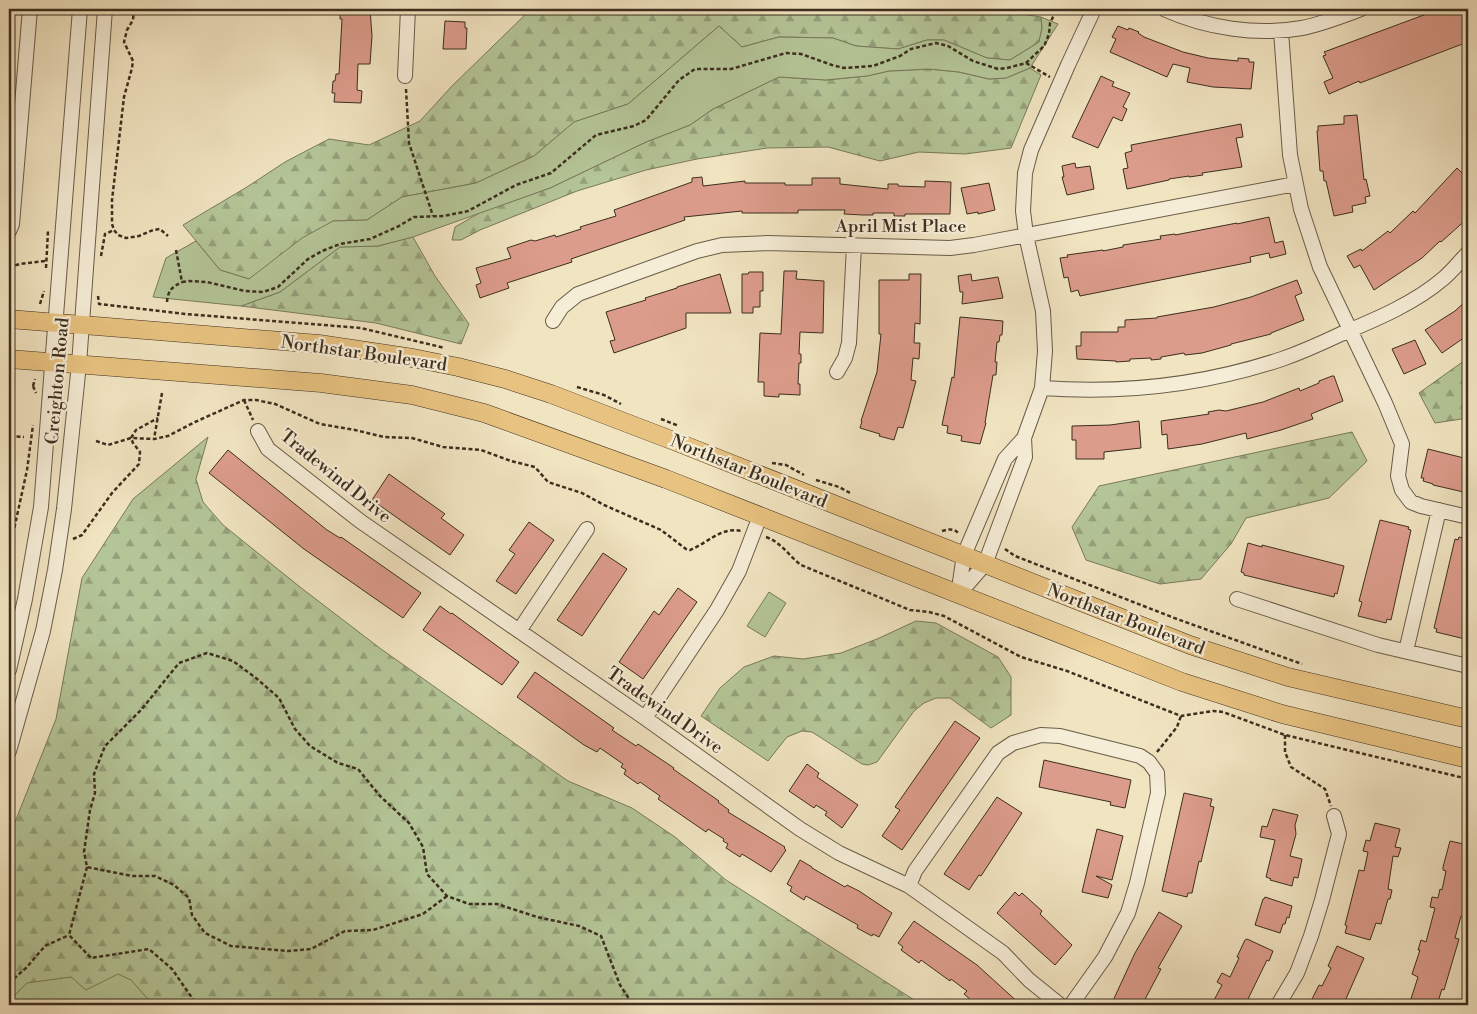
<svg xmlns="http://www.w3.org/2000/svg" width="1477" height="1014" viewBox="0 0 1477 1014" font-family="'Libre Bodoni',serif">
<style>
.forest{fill:url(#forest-firs);stroke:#787a5a}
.green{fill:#b4c597;stroke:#787a5a}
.building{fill:#dc9c8b;stroke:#3c2e1e}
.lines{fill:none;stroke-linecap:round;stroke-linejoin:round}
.minor-casing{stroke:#695c47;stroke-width:16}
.major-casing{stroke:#3c2e1e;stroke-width:19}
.path{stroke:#3c2e1e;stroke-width:2.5;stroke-dasharray:4 2.5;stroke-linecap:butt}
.minor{stroke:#f6edd7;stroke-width:14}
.major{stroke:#e8c280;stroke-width:18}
.labels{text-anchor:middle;stroke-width:4.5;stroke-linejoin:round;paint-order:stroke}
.street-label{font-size:18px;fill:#3c2e1e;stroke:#f6edd7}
</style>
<defs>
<pattern id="forest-firs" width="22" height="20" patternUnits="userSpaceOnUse" patternTransform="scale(1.25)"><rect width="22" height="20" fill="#b4c597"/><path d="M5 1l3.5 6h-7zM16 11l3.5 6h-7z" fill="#94a07b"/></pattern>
</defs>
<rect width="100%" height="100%" fill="#f1e4c1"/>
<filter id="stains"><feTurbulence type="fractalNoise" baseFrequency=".004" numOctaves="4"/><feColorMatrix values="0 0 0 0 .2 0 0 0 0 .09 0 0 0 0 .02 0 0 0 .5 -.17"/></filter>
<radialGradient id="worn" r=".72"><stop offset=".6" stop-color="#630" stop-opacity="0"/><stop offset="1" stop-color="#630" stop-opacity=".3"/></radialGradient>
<path class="forest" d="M531,9H991L1041,17L1042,28L1039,42L1010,60L987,58L944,40H927L898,49L856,46L833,38L779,37L742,47L719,26L628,104L574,122L534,156L476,183L402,197L367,220L333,221L249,279L220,270L183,225L247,187L285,162L329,139L369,145L420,121L451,87Z
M1030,68L1041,75L1011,148L965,154L919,152L880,161L828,147L767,148L697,159L646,170L577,191L480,230L461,240H452L455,227L481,212L550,188L646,142L690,125L713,109L779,77L826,80L867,76L889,71L929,69L959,72L989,79L1006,78Z
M413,237L435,276L469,324L461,344L376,323L241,306L280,292L340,247L378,246Z
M1468,358V418L1435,423L1419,393Z
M1352,432L1367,461L1329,498L1246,518L1231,544L1201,579L1160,584L1086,560L1072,527L1099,486Z
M208,437L196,479L203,502L223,525L300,587L381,649L568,781L632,808L675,837L726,880L922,1005H9V837L56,719L82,578L133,499Z
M916,621L936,623L998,657L1011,677V715L991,728L950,698H936L924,703L914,711L877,762L868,765L862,764L812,732L802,731L787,737L768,761L701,716L720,688L744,667L774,656L803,659L841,653L877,639Z"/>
<path class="green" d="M1041,17L1058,24L1030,68L1006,78L989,79L959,72L929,69L889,71L867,76L826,80L779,77L713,109L690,125L646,142L550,188L413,237L378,246L340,247L280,292L241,306L153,297L166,258L196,241L220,270L249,279L302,238L333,221L367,220L402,197L476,183L534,156L574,122L628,104L719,26L742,47L779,37L833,38L856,46L898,49L927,40H944L987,58L1010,60L1039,42L1042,28Z
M769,592L786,603L765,637L747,626Z
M118,974L131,980L153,1005H9V1001L27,983L71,977L86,990Z"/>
<path class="building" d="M340,9H370L372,36L370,64H358L357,90L362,91L361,103L334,102L335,93H332L333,81H335L336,74H339L342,19H340Z
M1440,9H1464L1468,19L1464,21L1468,32V36L1463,38L1465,43L1360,83L1359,81L1329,94L1324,82L1333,78L1323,56L1326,55L1324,52Z
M445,21L465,22V28H467L466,49H443Z
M1118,26L1128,30L1129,28L1139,32L1138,33L1144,37L1183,52L1208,58L1238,61V58L1249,59V62H1254L1251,89L1213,87L1187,82L1190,68L1173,64L1167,77L1110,52L1116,39L1112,37Z
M1101,76L1114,82L1112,86L1130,93L1123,107L1127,109L1122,121L1113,117L1098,148L1072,137Z
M1357,115L1364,180L1366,179L1370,196L1365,197L1366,203L1352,206L1353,212L1334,216L1326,181H1324L1323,171H1320L1317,131H1318V126L1344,124V116Z
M1241,124L1243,137L1236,138L1242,167L1202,173L1203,175L1189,177V176L1169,179V180L1127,189L1123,169L1128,168L1125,153L1132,151L1131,145Z
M1075,163L1076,168L1090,166L1094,189L1067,195L1062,177H1064L1062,166Z
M1468,166V218L1441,242L1440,241L1422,258L1374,290L1360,265L1354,268L1347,256L1361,249L1362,251L1388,231L1390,233L1413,211L1415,213L1457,168L1462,173Z
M702,177L703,186L745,181V183H785V185H812V178H840V184L888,189V184H898V186L925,187V181L951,182L950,214H905V216H894V213H873V215H863L844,214L845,210H798V213H742V211L684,217L685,220L571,259L572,262L507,283L509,288L480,298L476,285L481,283L476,268L511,258L507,248L531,240L535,241L555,235L556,237L581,229L580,227L616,216L614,210L692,182V178Z
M989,183L995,210L978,214V212L967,214L961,188Z
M1269,217L1275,243L1283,241L1286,254L1270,258L1269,253L1250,257L1251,262L1080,296L1078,290L1071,292L1068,277L1064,278L1060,258L1068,257L1067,255L1103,250V251L1123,247V245L1161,239L1160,236L1175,234V235L1237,223V224Z
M784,271H797L796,279L824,281L823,333L800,332L799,354H801V363H799L798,384H800V395L779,394V397L764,396V382H758L760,333L781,334Z
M749,272H763V291H760V307H753V313H742V274H748Z
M720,274L731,313H686V328L614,353L610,341L615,340L606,312L646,300L645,298L677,288V287Z
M909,274H921L920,324L915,323L914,343H920L919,359L913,358L911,380L916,381L908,411L903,428L898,427L894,440L879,436L880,434L860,428L862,421H861L877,372L881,334H879V280H909Z
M971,274L972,281L998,277L1003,298L962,304L963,292H960L958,276Z
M1297,280L1302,293L1295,296L1304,320L1271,333V334L1231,344V345L1202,353L1185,355L1184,353L1161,357V359L1151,360V358L1130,359V361L1116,362V361L1077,359L1076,346H1081V332H1118V327H1125V320L1157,318V317L1214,307L1251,297Z
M1468,299V335L1442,353L1425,330L1455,311Z
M960,317L1003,321L1002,335H1000L999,342H997L995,362H997L996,375H993L985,423H986L980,444L961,441L962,436L947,433L948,426L942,425L952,377L954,378Z
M1415,340L1426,364L1404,374L1392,349Z
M1332,376H1334L1343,401L1311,414L1313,419L1281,430L1247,439L1246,433L1202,444L1168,449L1167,434L1162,435L1161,421L1196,416L1209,414L1208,412L1219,410L1226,411L1263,402L1299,388L1300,391L1319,383V381Z
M1139,421L1141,448L1104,452V459H1076V440H1072V426L1110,425Z
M1428,449L1468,459V493L1433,485V484L1423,481L1424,478H1421Z
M228,450L327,530L340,538L341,537L421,593L403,618L304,549L209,473Z
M389,474L445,514L441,518L464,535L450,555L372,500Z
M1380,520L1409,527L1408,529L1411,530L1391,620L1387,619L1386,623L1358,616L1362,602L1359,601Z
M529,522L554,540L516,594L496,581L515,554L509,550Z
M1459,537L1468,539V623L1465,639L1436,632L1437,629L1434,628L1455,539L1458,540Z
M1248,543L1262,547V545L1344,566L1337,594L1335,593L1334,597L1244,575V573L1241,572Z
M603,553L627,569L582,636L557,620Z
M678,588L697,602L643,679L619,662L654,611L659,615Z
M440,606L451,614L452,613L519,662L502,685L423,630Z
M535,672L614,728L612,730L636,746L638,744L674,768L673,769L719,801L718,802L729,810L728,812L785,847L784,848L786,850L771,872L742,854L740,857L726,848L728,844L723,841L724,839L708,829L706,832L658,799L660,796L640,782L638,784L624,774L626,770L621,767L623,764L600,748L597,752L584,745L517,697Z
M955,721L980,738L902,850L882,836L900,810L895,807Z
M1044,760L1131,780L1125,808L1110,805L1111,802L1039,787Z
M807,764L819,773L817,777L858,805L842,828L825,815L827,812L816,805L814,808L789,791Z
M1184,793L1212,799L1210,806L1214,807L1201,862L1199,861L1192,893H1188L1187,897L1162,891Z
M997,797L1022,813L981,876L979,875L969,890L944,874Z
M1273,809L1298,815L1295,825L1296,834L1290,856L1302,859L1298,878L1294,877L1292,886L1270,880L1271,879L1266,877L1275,840L1260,837L1262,826L1267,827Z
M1375,823L1400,829L1395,847L1401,848L1398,857L1393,856L1388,889L1392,890L1390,899H1388L1381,924L1376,923L1370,940L1345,933L1347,926L1345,925L1359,870L1364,871L1368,852L1363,851L1366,840L1370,841Z
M1097,829L1123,836L1112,880L1096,876L1112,885L1108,898L1082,892Z
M1450,841L1468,845V896L1464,916H1461L1455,938L1459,939L1444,990L1442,989L1437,1005H1409L1418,977L1412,974L1420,950H1418L1421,940L1426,942L1435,908L1430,907L1432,897L1438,898L1440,889L1442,890L1446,871L1443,870V867Z
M800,860L812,867V868L845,887L847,885L859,891L892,913L879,937L873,934L872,936L857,928L858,925L806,896L804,900L790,891L792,887L787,884Z
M1015,892L1019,896L1022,893L1042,911L1040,914L1072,945L1055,965L997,913Z
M1265,897L1292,906L1289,918L1287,917L1285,924H1283L1280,933L1255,925L1263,899H1264Z
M1159,912L1182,926L1158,968L1161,969L1142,1005H1111L1135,953Z
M914,921L977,965L1021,1005H977L964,994L967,991L951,979L950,981L921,960L919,963L901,950L903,947L898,943Z
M1247,939L1273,951L1269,961L1267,960L1247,1001L1246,1000L1242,1005H1219L1213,1002L1222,985L1217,982L1222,973L1230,977L1239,958L1237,957L1245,940Z
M1337,946L1364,958L1345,1001L1342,1005H1309L1319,985L1322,986L1331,968L1328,966Z"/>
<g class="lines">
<defs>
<path id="minor" d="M1164,9C1206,28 1257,36 1302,28C1322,24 1342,16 1361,9
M1281,31L1290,155L1301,209L1320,267L1385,403L1402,444L1398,476L1402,490L1411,502L1421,506L1468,517
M405,76L408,9
M9,231L12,224L30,9
M553,321L562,307L578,294L697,251L722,245L767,243L950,248L974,245L1295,184
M837,372L845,358L849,343L854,246
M1042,388C1123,394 1204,385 1282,359C1302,352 1322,343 1341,334C1377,319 1415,303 1444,278C1453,270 1460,261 1468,253
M258,431L268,449L360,521L645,718L800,829L839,853L909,886L1003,953L1029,980L1060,1005
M958,595L964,555L1005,459L1024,438L1042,388L1045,351L1043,311L1026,235L1023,211L1025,173L1031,150L1068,65L1094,9
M958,595L985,564L1025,457L1024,438
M1237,599L1378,645L1468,666
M519,631L587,529
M1406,651L1439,510
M9,670L25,599L41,507L80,9
M645,718L717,610L739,571L760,516
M9,751L43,631L55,570L64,509L79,364L105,9
M909,886L915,871L998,753L1013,743L1041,735L1060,736L1140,756L1149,762L1157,773L1158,793L1137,883L1128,913L1105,957L1071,1005
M1278,1005L1297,973L1311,936L1322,900L1339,834L1334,816
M1468,1005V1004"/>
<path id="major" d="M9,319L319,344L413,358L458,367L505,379L551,394L679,443L1190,645L1288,677L1468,719
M9,359L321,383L412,395L484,413L666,479L1182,682L1282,714L1468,759"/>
</defs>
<use href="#minor" class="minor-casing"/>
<use href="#major" class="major-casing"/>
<path class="path" d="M134,9L133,20L127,30L124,42L133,61L132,68L124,97L112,200V224L114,230L118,235L126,238L139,236L153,230L160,229L168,236
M1026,63L1050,77
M406,89L409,143L433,216
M176,250L182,282L189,281L207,282L245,291L263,292L278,287L308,259L322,251L340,244L370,239L399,226L414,217L444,216L468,211L516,185L551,173L596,135L634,126L646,120L679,80L695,69H731L786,53L801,54L832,65L844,68L873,66L900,56L911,49L936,43L948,46L973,61L998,69L1007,68L1026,63L1042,48L1045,44L1049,34L1050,23L1057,9
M101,256L105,234L114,230
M9,267L20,264L45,261
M46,268L48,231
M98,296L99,304L185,314L361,328L445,348
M167,302C168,290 172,287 182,282
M40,304L44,291
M33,386L36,393
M33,386L35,379
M577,387L604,395L621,404
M162,393L154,439L168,436L195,422L244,400H256L275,404L320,424L355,430L384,437L412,438L443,447L481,450L511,461L535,467L548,482L582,493L604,505L661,530L686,549L690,550C706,544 722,526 741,531
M244,400L253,420
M661,419L679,426
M96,441L108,445L131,438L154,439
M9,448V436L24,437
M772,463L786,465L804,475
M816,480L839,487L852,494
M9,526L13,534L9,562
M942,531C949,529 954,528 959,534
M13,534L27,470L33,425
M766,537C781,542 789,556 801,565L910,610L929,612L944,616L1021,657L1067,671L1181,716L1213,711L1223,712L1285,735L1468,779
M73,539L82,535L112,493L139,464L140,452L133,443L131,438L136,430L158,418
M1005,549L1015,556L1177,619L1302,664
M1285,735V752L1291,767L1325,789L1331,806
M1157,752L1177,727L1181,716
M87,867L69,935L91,958L149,949L172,969L197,1005
M447,896L423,914L373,930L345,931L311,949L288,951L231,946L205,933L192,915L189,898L174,885L155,876H132L87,867L84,852L90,810L95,793L94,774L105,746L141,710L179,663L207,653L233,661L256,678L279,698L295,729L310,746L338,763L358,769L380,796L409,823L423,847L427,874L447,896L469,904H497L537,917L579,926L601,936L620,985L633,1005
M9,983L26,968L45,946L69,935"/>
<use href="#minor" class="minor"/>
<use href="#major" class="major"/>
</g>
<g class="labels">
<g class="street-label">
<text x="901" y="232">April Mist Place</text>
<text transform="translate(364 353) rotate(8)" y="6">Northstar Boulevard</text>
<text transform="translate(57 381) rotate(-85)" y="6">Creighton Road</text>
<text transform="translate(749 471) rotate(22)" y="6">Northstar Boulevard</text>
<text transform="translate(336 476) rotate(39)" y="6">Tradewind Drive</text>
<text transform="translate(1126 619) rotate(21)" y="6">Northstar Boulevard</text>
<text transform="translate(665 710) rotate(35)" y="6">Tradewind Drive</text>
</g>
</g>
<rect width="1477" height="1014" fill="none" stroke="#f1e4c1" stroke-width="30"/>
<rect x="10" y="10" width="1457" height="994" fill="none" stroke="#3c2e1e" stroke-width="2.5"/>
<rect x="15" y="15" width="1447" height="984" fill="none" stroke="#3c2e1e"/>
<rect width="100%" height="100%" filter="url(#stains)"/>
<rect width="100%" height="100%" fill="url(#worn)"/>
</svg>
